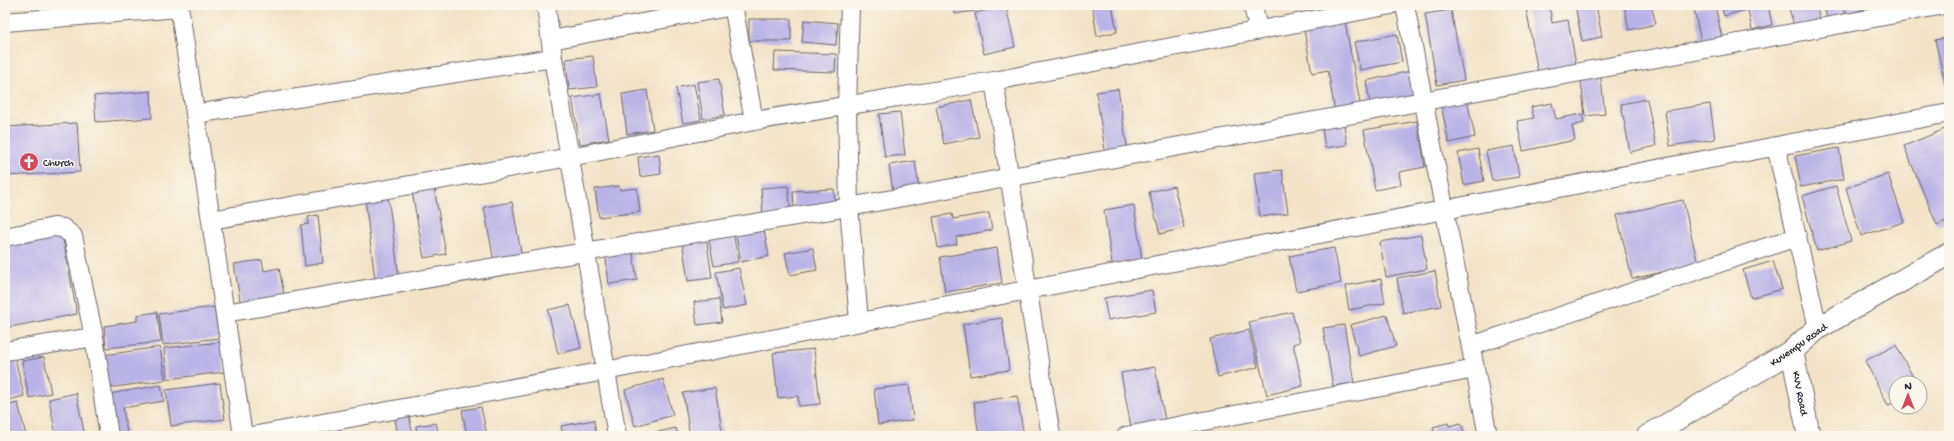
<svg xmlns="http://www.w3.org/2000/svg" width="1954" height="441" viewBox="0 0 1954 441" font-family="'Gochi Hand',sans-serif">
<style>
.building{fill:#bab3e7}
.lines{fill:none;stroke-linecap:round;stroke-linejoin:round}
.minor-casing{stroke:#6b666c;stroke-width:20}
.secondary-casing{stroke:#6b666c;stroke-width:24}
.minor{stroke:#fff;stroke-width:18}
.secondary{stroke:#fff;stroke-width:22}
.labels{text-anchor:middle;stroke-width:3;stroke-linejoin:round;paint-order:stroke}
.poi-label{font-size:11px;fill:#22223b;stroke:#fbf7ec;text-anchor:start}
.street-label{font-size:11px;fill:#22223b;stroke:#fbf7ec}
</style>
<rect width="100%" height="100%" fill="#fbf7ec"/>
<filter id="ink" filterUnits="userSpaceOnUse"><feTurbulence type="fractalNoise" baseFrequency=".025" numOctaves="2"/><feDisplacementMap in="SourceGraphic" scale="8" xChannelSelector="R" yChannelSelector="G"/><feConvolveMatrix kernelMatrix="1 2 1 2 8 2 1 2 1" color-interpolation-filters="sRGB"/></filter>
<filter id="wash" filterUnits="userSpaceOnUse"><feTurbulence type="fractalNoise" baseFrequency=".012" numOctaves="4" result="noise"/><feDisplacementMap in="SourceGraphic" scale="16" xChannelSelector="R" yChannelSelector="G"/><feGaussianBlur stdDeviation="0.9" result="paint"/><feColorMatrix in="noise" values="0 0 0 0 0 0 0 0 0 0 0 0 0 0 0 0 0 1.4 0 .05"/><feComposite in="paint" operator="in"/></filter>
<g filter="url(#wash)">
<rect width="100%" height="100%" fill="#f2e3c7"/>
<g id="blocks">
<path class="building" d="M954,5H975V11L955,14Z
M1092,5H1112L1117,32L1097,36Z
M1549,5L1552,23L1568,20L1577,70L1539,78L1526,8Z
M1575,5H1596L1602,37L1582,41Z
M1624,5H1651L1656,24L1629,30Z
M1715,5L1723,43L1702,47L1694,9Z
M1721,5H1745L1746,10L1724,16Z
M1753,5H1768L1772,25L1752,30L1747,6Z
M1788,5H1816L1821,22L1795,29Z
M1824,5H1841L1844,14L1827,19Z
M1845,5H1864L1865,9L1847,14Z
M1006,6L1015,47L984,54L975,13Z
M1451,10L1464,80L1437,85L1425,14Z
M749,19H791V41H749Z
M804,20L838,23L836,45L802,42Z
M1345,22L1361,108L1335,113L1328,70L1312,73L1304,30Z
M1397,34L1402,62L1360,70L1354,42Z
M1949,37V86L1946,87L1935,40Z
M775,52L836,54L835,72L774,70Z
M593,56L597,87L569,90L566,59Z
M1410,71L1416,98L1371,108L1366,81Z
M1600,71L1605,114L1585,116L1580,73Z
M719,79L725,115L703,119L697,82Z
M694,84L701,120L683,123L676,88Z
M1118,89L1128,153L1106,157L1096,92Z
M647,90L653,130L627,134L622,94Z
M151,91L152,118L96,122L94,96Z
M601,94L609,139L580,144L572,98Z
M1466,95L1475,137L1449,143L1440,100Z
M1647,99L1656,146L1630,152L1621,104Z
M971,100L979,137L944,144L936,107Z
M1552,103L1556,119L1582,114L1584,123L1572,126L1575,140L1523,151L1517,121L1534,118L1531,107Z
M1710,104L1715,139L1670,146L1665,111Z
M900,112L905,155L885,157L879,114Z
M1343,118L1347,145L1325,148L1321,122Z
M1417,121L1425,167L1399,172L1401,185L1375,190L1364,130Z
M77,123L80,172L5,176V127Z
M1945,129L1949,138V220L1937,225L1904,146Z
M1514,146L1519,177L1492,181L1486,151Z
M1839,148L1844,179L1801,187L1795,156Z
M1478,149L1484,181L1464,185L1458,153Z
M659,154L661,174L640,177L638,157Z
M915,161L919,187L893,192L889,165Z
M1282,170L1288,213L1260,217L1254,173Z
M1888,174L1904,222L1861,236L1846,188Z
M619,186L620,190L637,188L640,212L599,217L595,189Z
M788,186L791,214L763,216L761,188Z
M1174,186L1184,228L1160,234L1149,192Z
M1836,186L1851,241L1817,251L1802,196Z
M434,188L446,254L424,258L412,192Z
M834,189L835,206L794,208L793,191Z
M388,196L399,277L375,280L365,199Z
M1683,200L1698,264L1632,279L1617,215Z
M512,202L522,258L494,262L484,207Z
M1134,205L1142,260L1112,264L1104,210Z
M989,213L992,230L956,237L957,244L938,248L933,217L952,214L953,219Z
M318,215L323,263L305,266L301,225L309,224L308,217Z
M763,225L769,256L741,262L735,230Z
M733,231L738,262L714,266L708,235Z
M62,234L77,314L5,328V245Z
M1421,235L1427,269L1386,277L1380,242Z
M706,236L712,278L688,281L682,240Z
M632,247L637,280L609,284L605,251Z
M813,248L817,270L790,275L785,253Z
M997,248L1002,283L945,292L940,257Z
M1334,248L1341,283L1296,291L1289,256Z
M262,260L264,271L279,268L285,300L241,306L234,264Z
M1773,261L1782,289L1751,298L1743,270Z
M739,268L747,305L723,310L716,272Z
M1435,271L1441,306L1403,313L1397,278Z
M1381,279L1385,303L1349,310L1345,286Z
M1152,290L1156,312L1108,320L1104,298Z
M719,299L722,322L697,325L694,302Z
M570,305L581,348L558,354L548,310Z
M214,307L219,338L163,345L159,314Z
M157,312L161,342L106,348L104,326L137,321V315Z
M1292,312L1300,342L1293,344L1303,386L1267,395L1249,322Z
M1387,315L1396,346L1359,356L1350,325Z
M1002,318L1009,370L970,376L963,324Z
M1344,325L1354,383L1333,386L1323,328Z
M1249,330L1258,367L1218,377L1210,339Z
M221,342L225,372L167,379L164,348Z
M1896,345L1916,383H1896V402L1888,405L1865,361Z
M160,347L165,380L108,388L104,355Z
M814,349L820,404L799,406L798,396L778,398L773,353Z
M44,357L51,393L29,398L22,361Z
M15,358L24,396L5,401V360Z
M1155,367L1165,421L1131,427L1121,373Z
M663,379L673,415L635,426L625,390Z
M220,383L225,419L171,426L166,390Z
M161,385L164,401L123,408L127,433L110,436L103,395Z
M909,385L913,420L878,425L874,389Z
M715,388L723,436H690L683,393Z
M76,393L85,436H56L49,399Z
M1017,396L1024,436H979L974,402Z
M18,403L26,436H5V406Z
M481,407L487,436H467L462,410Z
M408,411L413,436H398L394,414Z
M594,420L596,436H563L561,426Z
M436,423L439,436H417L416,426Z
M1448,423L1449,426L1461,423L1465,436H1416L1434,431L1433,427Z
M676,428L678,436H645L644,435Z"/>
</g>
</g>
<g filter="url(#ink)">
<use href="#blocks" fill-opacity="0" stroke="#6b666c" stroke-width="1"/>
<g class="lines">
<defs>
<path id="minor" d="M179,5L243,436
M546,5L553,58L617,436
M733,5L754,121
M850,5L847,106L849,207L859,321
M1253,5L1258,30
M1405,5L1488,436
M5,22L179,8
M551,40L733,6
M994,81L1051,436
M195,114L553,58
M1776,146L1818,328
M211,220L570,157L754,121L994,81L1391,5
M5,237L54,227L63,228L73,236L94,337L109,436
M225,313L849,207L1944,5
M1471,346L1797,237
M5,351L94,337
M252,436L605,371L1949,113
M1126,436L1475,369"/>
<path id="secondary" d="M1792,351L1809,436
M1648,436L1792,351L1818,328L1949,254"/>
</defs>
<use href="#minor" class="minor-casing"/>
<use href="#secondary" class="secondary-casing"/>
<use href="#minor" class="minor"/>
<use href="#secondary" class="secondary"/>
</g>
</g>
<defs>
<symbol id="church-disc" viewBox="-11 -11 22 22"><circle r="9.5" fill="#d1495b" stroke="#fbf7ec"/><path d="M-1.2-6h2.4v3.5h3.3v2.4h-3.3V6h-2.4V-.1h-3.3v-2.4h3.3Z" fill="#fff"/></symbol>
</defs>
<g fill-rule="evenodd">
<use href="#church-disc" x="18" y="151" width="22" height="22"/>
</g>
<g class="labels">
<g class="poi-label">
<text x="43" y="166">Church</text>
</g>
<g class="street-label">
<text transform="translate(1798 344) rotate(-35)" y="4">Kuvempu Road</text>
<text transform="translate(1801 393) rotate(79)" y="4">KVV Road</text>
</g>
</g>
<rect width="1954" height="441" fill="none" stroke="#fbf7ec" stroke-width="20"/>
<g transform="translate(1908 395)"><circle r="19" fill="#fbf7ec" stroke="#a4a2a5"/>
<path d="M0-3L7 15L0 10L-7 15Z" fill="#d1495b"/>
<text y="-6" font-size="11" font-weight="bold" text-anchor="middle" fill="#22223b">N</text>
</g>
</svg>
